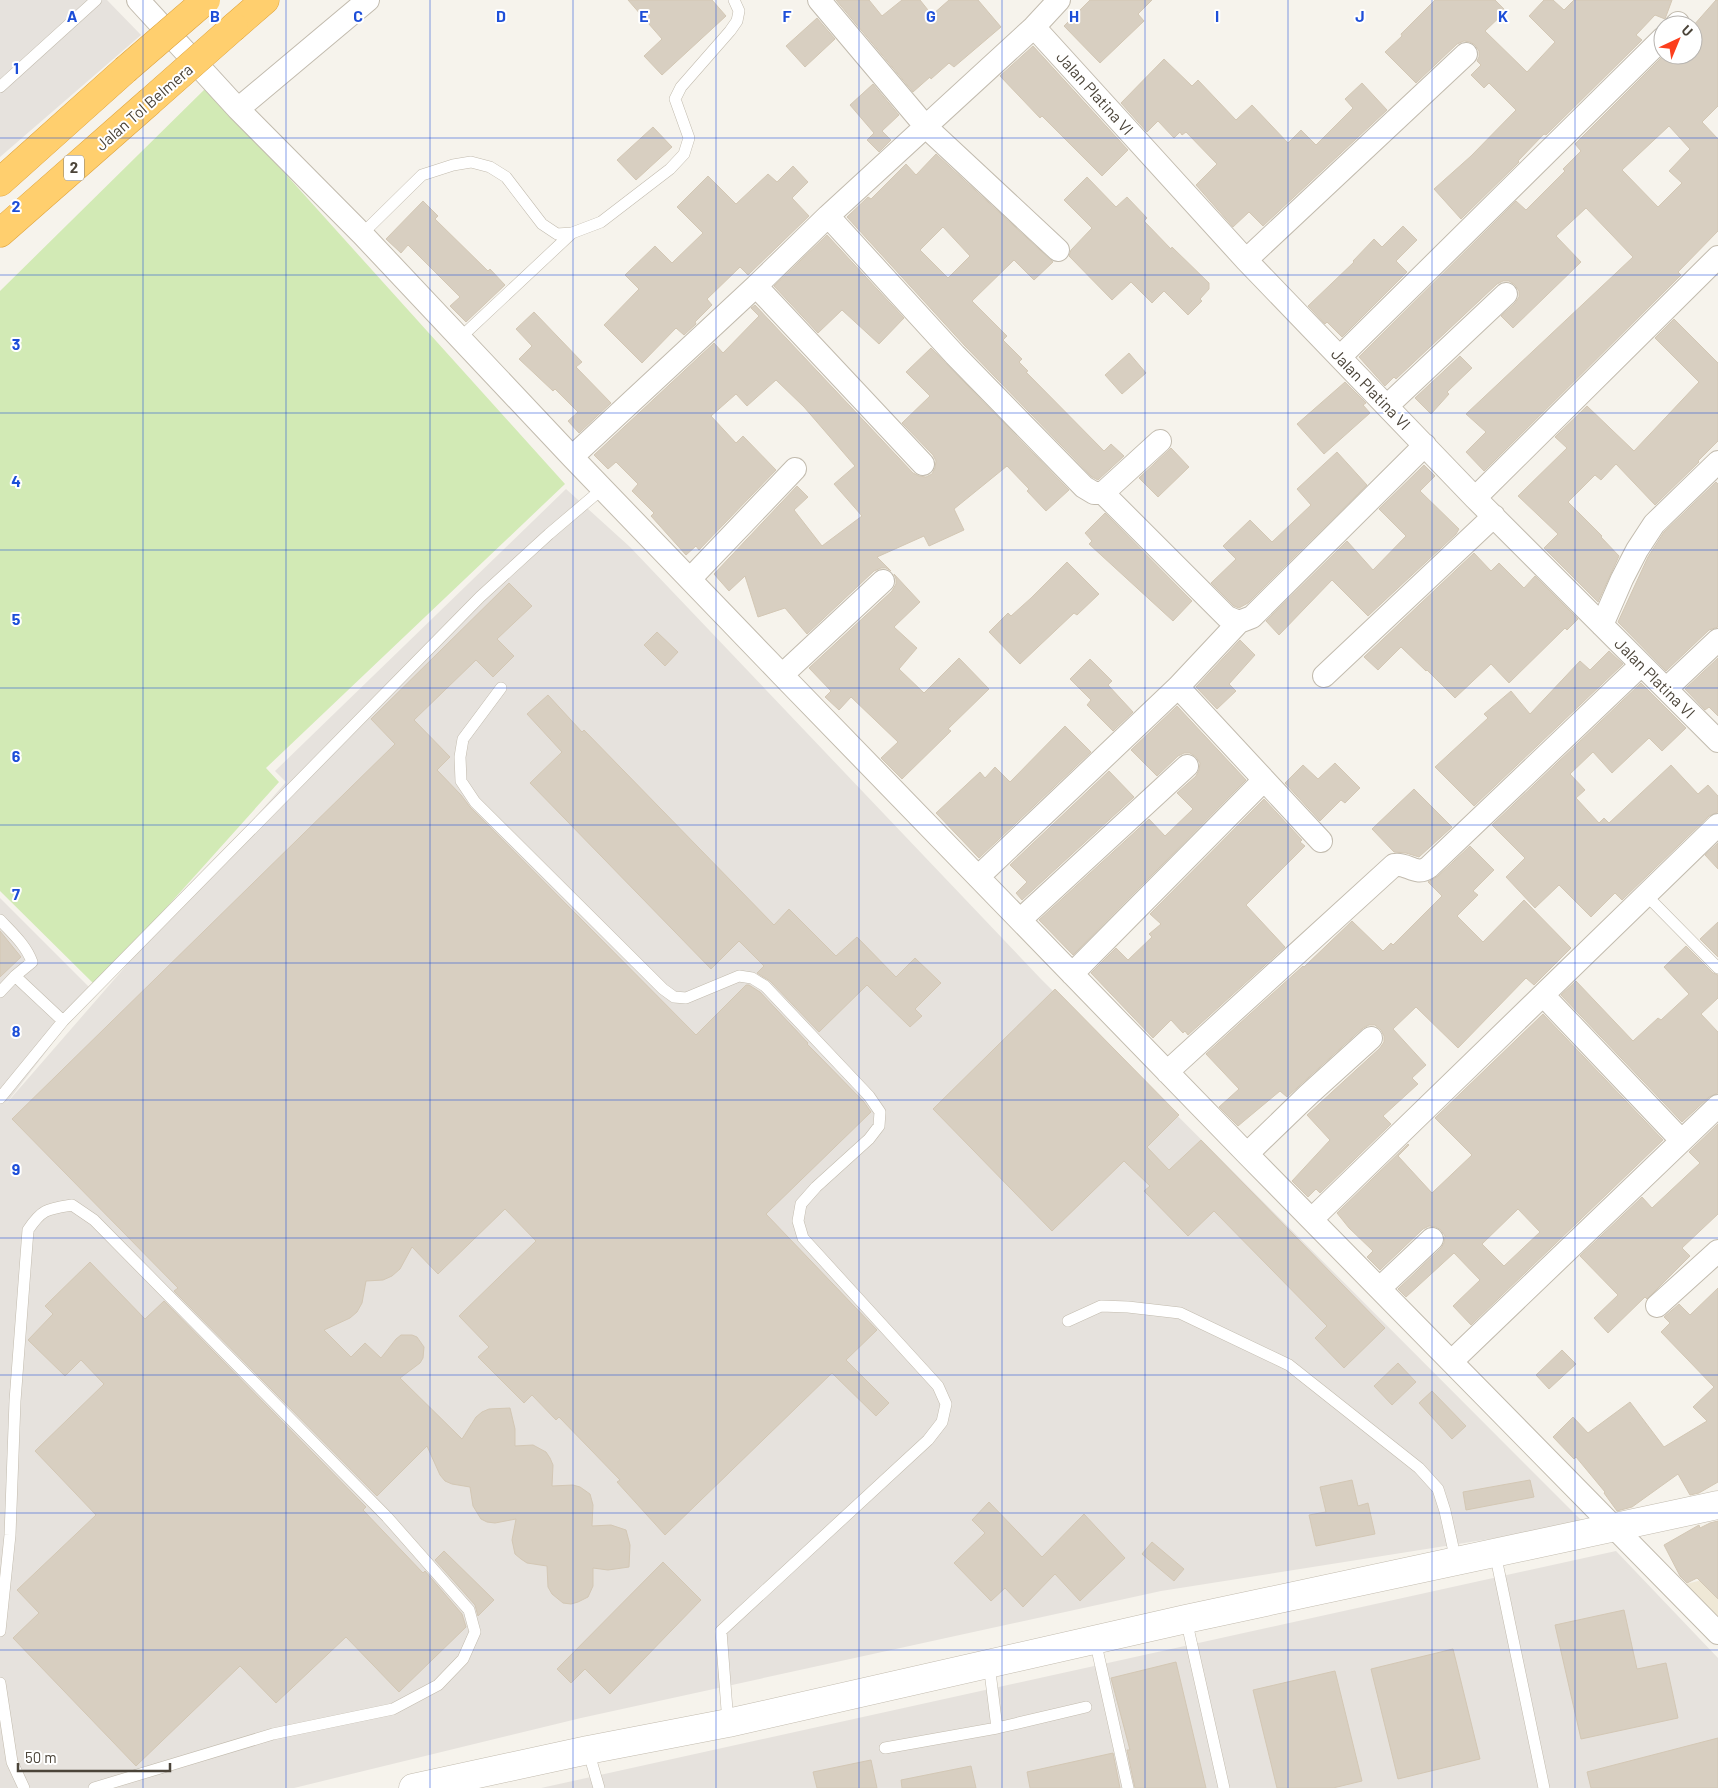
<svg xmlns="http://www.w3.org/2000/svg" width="1718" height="1788" viewBox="0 0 1718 1788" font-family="Barlow,sans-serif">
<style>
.industrial{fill:#e6e2dd}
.education{fill:#efe8d6}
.green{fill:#d2eab5}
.building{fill:#d8cfc1;stroke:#d3c7b4;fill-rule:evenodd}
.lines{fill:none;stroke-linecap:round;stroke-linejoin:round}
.service-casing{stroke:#c2bbae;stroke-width:12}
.minor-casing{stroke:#c2bbae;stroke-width:24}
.tertiary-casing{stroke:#c2bbae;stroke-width:29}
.motorway-casing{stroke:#e0a43c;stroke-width:29}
.service{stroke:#fff;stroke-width:11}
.minor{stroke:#fff;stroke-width:22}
.tertiary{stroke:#fff;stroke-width:28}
.motorway{stroke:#ffcf6e;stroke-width:28}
.motorway-bridge-casing{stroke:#e0a43c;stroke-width:29;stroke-linecap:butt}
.motorway-bridge{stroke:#ffcf6e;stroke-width:28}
.grid{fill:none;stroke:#1d4ed8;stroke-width:1;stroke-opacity:0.55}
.labels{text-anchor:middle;stroke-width:4;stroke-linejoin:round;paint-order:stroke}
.shield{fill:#fff;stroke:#817c74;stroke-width:1}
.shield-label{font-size:15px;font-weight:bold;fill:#4b4439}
.street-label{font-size:16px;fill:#4b4439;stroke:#fff}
.grid-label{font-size:16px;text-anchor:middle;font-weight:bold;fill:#1d4ed8;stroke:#fff;stroke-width:4;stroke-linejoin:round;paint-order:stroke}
</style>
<rect width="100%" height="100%" fill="#f6f3ec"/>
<path class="industrial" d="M0,0H107L141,35L0,157Z
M566,489L630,547L1040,978L1585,1524L1161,1591L581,1718L294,1788H0V898L93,991L5,1105L286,782L275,771Z
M1616,1551L1718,1658V1788H541Z"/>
<path class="education" d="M1718,1576V1618L1686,1584Z"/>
<path class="green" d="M207,87L565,484L266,768L279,782L96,986L0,891V291Z"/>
<path class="building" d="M628,0H712L726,16L662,75L644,56L662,39Z
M836,0H869L882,16L902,0H920L932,15L949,0H978L1001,27L954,67L949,63L931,79L930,77L913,92Z
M1090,0H1152L1138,14L1144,21L1100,63L1064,26Z
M1435,0H1495L1506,11L1485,31L1527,72L1555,42L1529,16L1544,0H1553L1564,10L1574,0H1672L1665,19L1655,15L1636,35L1642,40L1546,135L1544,134L1518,161L1519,162L1461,219L1434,189L1471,156L1516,110L1489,83L1484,88L1471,75L1481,65L1477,61L1479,57V51L1475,45L1470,42L1464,41L1457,44L1416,83L1385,52L1402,36L1401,34Z
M1716,0H1718V106L1702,122L1718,139V231L1678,272L1681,275L1484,471L1466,452L1486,432L1466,414L1633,257L1586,208L1556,236L1581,262L1513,328L1501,316L1515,303L1519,297V291L1515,285L1509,281H1503L1497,284L1396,379L1394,377L1385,386L1359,357L1516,201L1526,210L1565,171L1563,169L1581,151L1575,144L1664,55H1693V26ZM1669,126L1690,149L1669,171L1682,183L1658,207L1622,170Z
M817,18L835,39L805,67L786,46Z
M1033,46L1128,150L1102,176L1042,116L1040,118L1000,76Z
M1164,59L1192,86L1198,80L1236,120L1252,105L1288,143L1301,130L1316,145L1353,108L1345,99L1362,83L1387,110L1263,226L1249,212L1233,227L1196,185L1217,164L1186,132L1182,135L1180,132L1174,138L1158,121L1147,132L1121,103Z
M873,84L899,115L882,131L891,140L879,152L867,140L874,133L850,105Z
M653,127L672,147L636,180L617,160Z
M936,154L1053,262L1034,280L1014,260L972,301L1007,336L1003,340L1022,359L1019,362L1028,371L1026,372L1104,451L1111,444L1124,456L1098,480L1092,477L965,346L847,217L868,197L871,199L906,164L916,175ZM943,227L970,256L948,278L920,250Z
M793,166L808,182L792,198L809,216L748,275L740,267L707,299L712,305L695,322L696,324L684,335L676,328L642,363L604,325L639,289L625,275L655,246L672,263L703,233L677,207L708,176L736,204L768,174L777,182Z
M1087,177L1116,207L1127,197L1147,218L1144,221L1171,249L1172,247L1209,283V289L1200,299L1202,301L1188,315L1164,291L1152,303L1131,282L1112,300L1069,256L1071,250L1092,228L1064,200Z
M423,201L438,216L435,219L488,271L490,269L505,285L466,322L450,306L460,297L408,245L401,253L386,239Z
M1403,226L1417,240L1396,261L1407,272L1342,337L1327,322L1325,324L1308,306L1354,262L1353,261L1374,239L1382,247Z
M827,235L904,318L879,344L842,310L818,333L774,286Z
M755,305L913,473L919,476L926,477L932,474L935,468L936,461L933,455L902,423L930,396L906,372L931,348L1069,490L1046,511L1027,491L1029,489L1007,466L954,509L964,530L929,546L924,536L877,557L891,571L886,568H881L874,571L807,634L785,608L758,617L745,576L729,591L714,574L797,486L808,497L794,510L822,546L862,516L834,484L855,466L804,407L776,380L747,406L736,394L711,416L736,443L743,436L776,470L699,550L696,546L686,555L651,516L654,513L632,491L638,484L616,462L608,469L594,455L714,343L723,353L759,316L751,308Z
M534,312L582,362L576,367L611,403L579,433L568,421L578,412L555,389L553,391L519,359L532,346L516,329Z
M1674,319L1718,363V441L1698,461L1699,462L1655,505L1616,464L1601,480L1595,475L1568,502L1602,536L1601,537L1619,556L1598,602L1544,548L1558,534L1518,496L1567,448L1555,437L1587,406L1634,451L1699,382L1655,338Z
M1129,353L1146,373L1122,394L1105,375Z
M1460,356L1472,368L1447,392L1449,394L1431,414L1415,398Z
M1345,382L1366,403L1363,405L1370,413L1324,454L1297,424Z
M1171,448L1189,467L1158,497L1139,478Z
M1337,452L1367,485L1248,603L1239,608L1234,606L1211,583L1236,559L1223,546L1250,520L1272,542L1311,505L1297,489Z
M1424,465L1435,476L1420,491L1459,529L1456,534L1368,616L1332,580L1279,635L1266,621L1347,541L1373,570L1406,536L1379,509Z
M1716,482L1718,484V627L1709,630L1666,671L1618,622L1648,557L1664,532Z
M1105,513L1192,601L1173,621L1089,544L1092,541L1085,533Z
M1474,553L1491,571L1499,563L1524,588L1535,576L1578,619L1567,630L1565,628L1509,683L1491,664L1455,698L1427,670L1426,671L1401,647L1378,670L1364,657Z
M1067,562L1099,594L1077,615L1074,613L1020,664L989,632L1008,613L1011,616L1031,598Z
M894,574L920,602L894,627L917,648L899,669L924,693L959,658L989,689L948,729L951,731L902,779L881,758L898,742L851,697L839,710L825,697L831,691L809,668L892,591L896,584V579Z
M509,583L532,606L497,639L514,656L493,677L476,660L414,720L450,757L437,770L461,795L470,807L696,1035L746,985H749L760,992L808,1043L807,1044L815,1052L864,1102L871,1112L766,1214L877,1330L846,1360L889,1403L876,1416L832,1373L665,1535L617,1482L620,1480L559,1417L556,1420L532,1395L524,1403L478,1357L489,1347L459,1316L536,1241L505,1209L438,1274L412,1247L400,1269L392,1276L383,1280L366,1281L362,1303L357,1312L350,1318L324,1330L351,1357L365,1343L381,1358L396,1339L401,1335H412L417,1337L424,1347L423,1358L420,1363L400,1378L462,1439L476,1417L482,1412L489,1409L510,1408L515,1429V1446L533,1445L546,1452L550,1458L553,1465L552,1486L573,1485L580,1487L590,1494L593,1505L592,1526L611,1525L626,1530L630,1545L629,1567L608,1570L593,1568V1586L588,1597L578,1602L571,1604L563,1603L552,1594L548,1587L547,1566L527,1563L521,1559L515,1554L512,1540L516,1519L495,1523L487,1522L481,1519L473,1506L470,1487L452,1484L445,1481L440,1475L427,1446L377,1496L174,1291L178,1288L12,1119L395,744L371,719Z
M657,632L678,652L665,666L644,645Z
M1240,640L1255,655L1229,684L1236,691L1217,709L1196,687Z
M1609,651L1623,664L1474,806L1435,767L1488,718L1484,714L1511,691L1530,714L1580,661L1590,670Z
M1718,658V716L1709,707L1705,710L1685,689Z
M1090,659L1112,681L1108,685L1133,712L1113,731L1087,705L1091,700L1070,679Z
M1641,683L1686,728L1662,751L1649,738L1612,773L1593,752L1570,774L1585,790L1576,798L1599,823L1604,818L1609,823L1671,765L1698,794L1708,785L1718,796V812L1709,816L1622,900L1615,893L1591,917L1559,885L1535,908L1506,877L1525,858L1492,825Z
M548,695L582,732L584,730L774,925L789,909L836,956L857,937L896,977L915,958L941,983L915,1009L922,1016L910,1027L867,985L819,1032L770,981L757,973L764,966L739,941L711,969L530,783L562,752L527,714Z
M1177,706L1246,780L1073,955L1039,920L1149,819L1165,836L1193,809L1177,793L1196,776L1199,770L1200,763L1196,757L1190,753H1184L1178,756L1157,776L1131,750Z
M1065,726L1091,752L979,858L936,813L980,772L985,778L995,767L1010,782Z
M1335,763L1360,788L1345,803L1341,800L1320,821L1285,783L1303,765L1318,779Z
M1109,771L1134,797L1022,900L1016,893L1027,882L1010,865Z
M1414,789L1452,827L1419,857L1406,853L1394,852L1372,829Z
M1264,799L1302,840L1300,842L1305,846L1246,905L1285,947L1188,1035L1185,1031L1183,1033L1171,1020L1153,1038L1091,973L1116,948L1128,960L1152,937L1149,934L1161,924L1150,914Z
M1718,843V869L1705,855Z
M1470,846L1494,870L1473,891L1478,895L1457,916L1483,942L1524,900L1571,948L1534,985L1526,978L1458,1048L1416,1007L1393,1029L1426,1065L1412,1078L1418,1084L1383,1116L1391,1124L1320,1193L1316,1189L1308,1197L1292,1181L1330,1140L1307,1115L1380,1048L1384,1042V1036L1381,1030L1375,1025H1369L1363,1028L1287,1097L1280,1091L1238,1126L1219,1107L1239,1089L1206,1054L1303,966L1304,967L1352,921L1383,951L1391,943L1393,945L1442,896L1428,882L1438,876Z
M1718,922V957L1700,939Z
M0,931L21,957L0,977Z
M1686,946L1713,973L1718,975V998L1701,1014L1718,1032V1093L1709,1097L1682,1122L1561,995L1576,981L1633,1041L1658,1018L1661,1020L1689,994L1664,967Z
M1055,989L1179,1115L1147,1147L1169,1170L1201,1140L1385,1328L1344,1368L1315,1338L1327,1326L1214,1211L1188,1236L1144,1191L1150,1186L1124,1161L1052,1231L933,1109Z
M1543,1014L1663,1140L1471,1325L1453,1306L1480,1280L1454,1253L1406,1297L1398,1289L1441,1248L1444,1243L1445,1236L1441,1230L1436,1227L1429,1226L1423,1229L1380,1270L1367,1257L1373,1251L1349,1228L1337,1213L1408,1144L1409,1145L1398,1156L1432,1193L1472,1155L1435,1118ZM1518,1209L1540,1232L1504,1266L1482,1244Z
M1718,1124V1214L1682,1248L1690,1256L1647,1299L1645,1297L1608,1333L1594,1318L1618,1295L1580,1256L1642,1197L1652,1208L1700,1163L1689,1152Z
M90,1262L145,1319L164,1301L366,1507L363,1510L423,1573L425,1571L462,1614L466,1627L399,1692L346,1637L276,1703L240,1666L136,1766L13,1638L39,1613L17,1590L96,1515L35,1451L104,1384L81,1360L65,1376L28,1340L53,1314L45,1306Z
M1718,1288V1482L1699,1493L1690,1495L1678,1474L1632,1507L1617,1511L1604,1493L1605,1492L1576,1457L1574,1459L1553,1437L1573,1417L1588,1433L1630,1402L1664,1447L1707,1421L1693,1407L1714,1387L1661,1332L1670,1323L1664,1317L1679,1304L1690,1315Z
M1562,1350L1576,1364L1549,1389L1536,1375Z
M1398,1363L1416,1382L1392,1405L1374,1386Z
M1432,1391L1466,1426L1452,1439L1419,1403Z
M1352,1480L1358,1506L1368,1503L1375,1534L1316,1546L1309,1515L1326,1512L1320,1487Z
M1530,1480L1534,1497L1466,1510L1463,1492Z
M989,1502L1042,1557L1084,1514L1125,1558L1080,1601L1055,1574L1023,1607L1005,1588L991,1601L954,1563L985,1533L972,1520Z
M1718,1521V1599L1697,1578L1687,1583L1680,1576L1664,1545L1699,1525L1700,1528L1710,1523Z
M1152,1542L1184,1569L1174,1581L1142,1554Z
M444,1551L494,1600L478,1616L475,1605L435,1560Z
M663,1562L701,1600L610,1694L585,1669L571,1683L557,1669Z
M1624,1610L1637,1669L1666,1663L1678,1718L1581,1739L1555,1625Z
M1453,1649L1480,1759L1398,1779L1371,1669Z
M1176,1662L1206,1788H1135L1127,1750H1130L1111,1678Z
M1335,1671L1362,1781L1333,1788H1277L1253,1690Z
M1718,1738V1788H1591L1587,1772Z
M1113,1753L1120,1788H1030L1027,1772Z
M871,1760L877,1788H817L813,1772Z
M971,1766L976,1788H902L901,1780Z"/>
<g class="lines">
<defs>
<path id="service" d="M0,87L96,0
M362,234L422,175L453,165L471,162L490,167L506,177L542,224L557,234L572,233L601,222L670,169L684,154L689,138L675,99L681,87L730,31L737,21L739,11L734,0
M460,338L572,233
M501,688L463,739L460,757L461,781L475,802L663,989L674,997L686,998L739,976L752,978L765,986L869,1096L880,1112L879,1126L869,1139L816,1187L801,1204L798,1221L803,1238L938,1386L946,1404L942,1422L928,1440L721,1631L728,1723
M1646,895L1718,968
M0,920C12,933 26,945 32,962L15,976L0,992
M15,976L63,1021
M0,1098L63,1021L480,597L549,534L602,489
M1068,1321L1101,1306L1128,1307L1180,1313L1289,1365L1419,1468L1438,1489L1445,1511L1456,1561
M1495,1553L1544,1788
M1186,1619L1224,1788
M0,1631L10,1535L15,1401L28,1230C42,1209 47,1209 72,1205L94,1220L387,1517L469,1610L475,1632L463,1659L438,1685L393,1709L273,1734L94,1788
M1095,1640L1128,1788
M0,1683L12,1762L24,1788
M997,1728L1086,1707
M885,1748L997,1728L989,1664
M588,1750L599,1788"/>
<path id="minor" d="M138,0L238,109L362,234L572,457L782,675L1247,1154L1718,1633
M819,0L926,127L1058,250
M1676,25L1678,23
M1034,27L1246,260L1475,498L1718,741
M238,109L368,0
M828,216L955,355L1084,487L1094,493H1103L1160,441
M1246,260L1466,54
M756,286L923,464
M1340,357L1663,38
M1387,406L1506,294
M572,457L756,286L828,216L1034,27L1059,0
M1103,493L1227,617L1239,622L1252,617L1425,445
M1475,498L1718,257
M690,579L795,469
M1602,625L1622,579L1637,550L1654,524L1718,462
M782,675L883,581
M1324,676L1494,516
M1178,687L1321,841
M1666,689L1718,640
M978,877L1178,687L1239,622
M1020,920L1187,766
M1072,974L1264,780
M1543,995L1681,1140
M1167,1072L1394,865C1407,862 1416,877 1429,867L1641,665
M1247,1154L1308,1095L1371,1038
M1312,1219L1718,825
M1380,1288L1432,1239
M1657,1306L1718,1251
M1452,1361L1718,1106"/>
<path id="tertiary" d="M413,1788L588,1750L728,1723L1186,1619L1718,1505"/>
<path id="motorway" d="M234,27L265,0
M0,182L125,70
M0,233L148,103"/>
</defs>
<use href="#service" class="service-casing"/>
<use href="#minor" class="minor-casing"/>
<use href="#tertiary" class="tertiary-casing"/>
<use href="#motorway" class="motorway-casing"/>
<use href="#service" class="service"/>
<use href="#minor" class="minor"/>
<use href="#tertiary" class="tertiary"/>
<use href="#motorway" class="motorway"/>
<defs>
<path id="motorway-bridge" d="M125,70L206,0
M148,103L234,27"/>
</defs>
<use href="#motorway-bridge" class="motorway-bridge-casing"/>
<use href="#motorway-bridge" class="motorway-bridge"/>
</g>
<path class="grid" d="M143,0V1788M286,0V1788M430,0V1788M573,0V1788M716,0V1788M859,0V1788M1002,0V1788M1145,0V1788M1288,0V1788M1432,0V1788M1575,0V1788M0,138H1718M0,275H1718M0,413H1718M0,550H1718M0,688H1718M0,825H1718M0,963H1718M0,1100H1718M0,1238H1718M0,1375H1718M0,1513H1718M0,1650H1718"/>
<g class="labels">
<rect class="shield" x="64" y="155.5" width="20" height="25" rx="4"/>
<g class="shield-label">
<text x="74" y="173">2</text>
</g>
<g class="street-label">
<text transform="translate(1095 93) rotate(48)" y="6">Jalan Platina VI</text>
<text transform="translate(144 107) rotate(-41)" y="6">Jalan Tol Belmera</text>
<text transform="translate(1371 389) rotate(46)" y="6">Jalan Platina VI</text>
<text transform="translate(1655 678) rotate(45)" y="6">Jalan Platina VI</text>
</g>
</g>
<g class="grid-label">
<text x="72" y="22">A</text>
<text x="215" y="22">B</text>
<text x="358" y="22">C</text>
<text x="501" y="22">D</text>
<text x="644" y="22">E</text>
<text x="787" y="22">F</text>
<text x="931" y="22">G</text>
<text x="1074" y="22">H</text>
<text x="1217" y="22">I</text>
<text x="1360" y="22">J</text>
<text x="1503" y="22">K</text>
<text x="16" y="74">1</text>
<text x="16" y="212">2</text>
<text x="16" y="350">3</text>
<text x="16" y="487">4</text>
<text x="16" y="625">5</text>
<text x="16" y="762">6</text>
<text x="16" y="900">7</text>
<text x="16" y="1037">8</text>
<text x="16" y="1175">9</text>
</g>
<g transform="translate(1678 40) rotate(44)"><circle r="24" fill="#ffffff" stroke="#b7b4b0"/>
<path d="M0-4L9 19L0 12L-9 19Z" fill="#fc3f1d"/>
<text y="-8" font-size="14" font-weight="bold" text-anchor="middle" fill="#4b4439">U</text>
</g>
<path d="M18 1763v8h152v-8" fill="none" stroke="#4b4439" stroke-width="2.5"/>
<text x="25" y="1763" font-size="15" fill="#4b4439" stroke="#ffffff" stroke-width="4" paint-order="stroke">50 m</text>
</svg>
